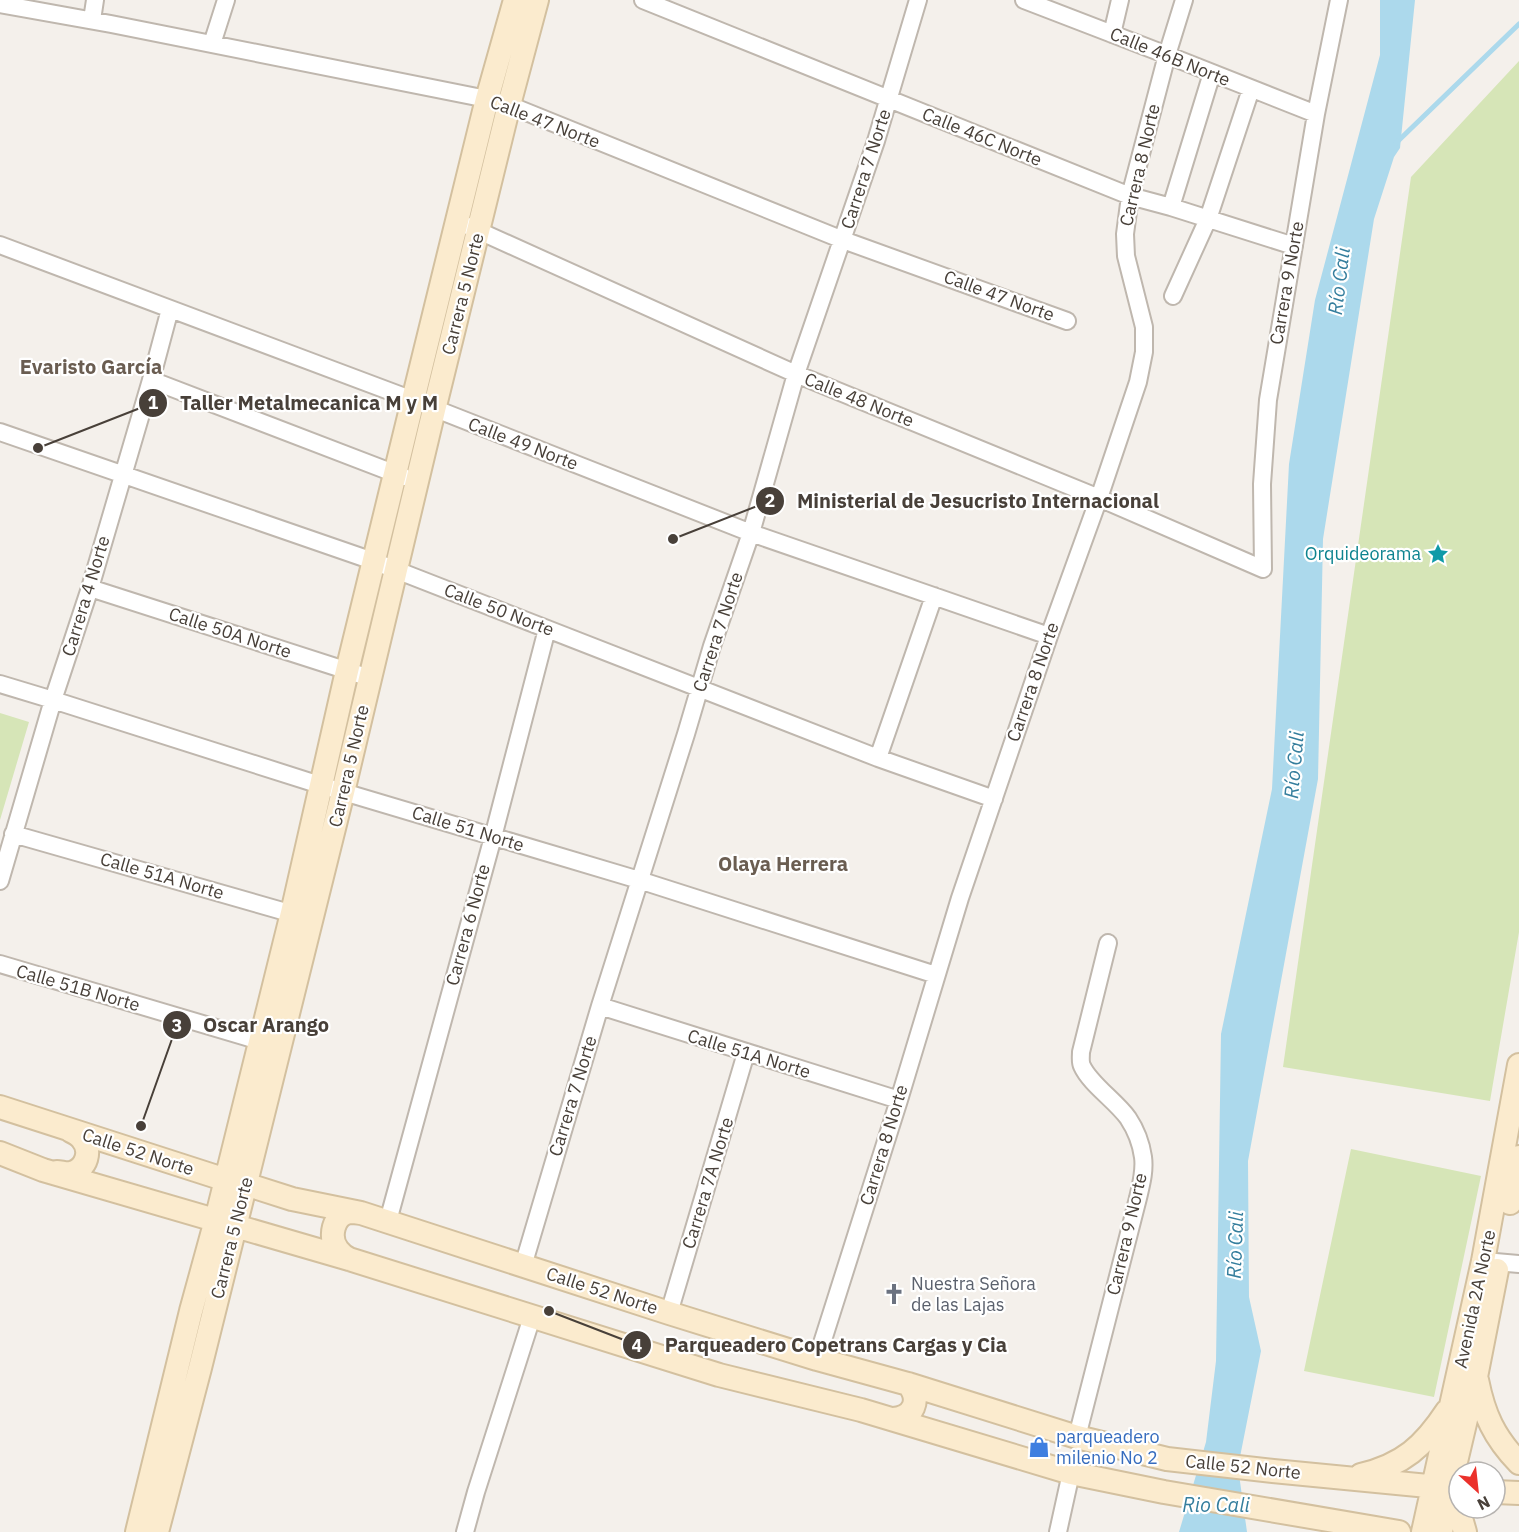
<svg xmlns="http://www.w3.org/2000/svg" width="1519" height="1532" viewBox="0 0 1519 1532" font-family="'IBM Plex Sans',sans-serif">
<style>
.green{fill:#d6e5b7}
.water{fill:#acd9ec}
.lines{fill:none;stroke-linecap:round;stroke-linejoin:round}
.stream{stroke:#acd9ec;stroke-width:5}
.street-casing{stroke:#bfb7ae;stroke-width:20}
.secondary-casing{stroke:#d3c09f;stroke-width:26}
.street{stroke:#fff;stroke-width:16}
.secondary{stroke:#fbebce;stroke-width:22}
.labels{text-anchor:middle;stroke-width:4.5;stroke-linejoin:round;paint-order:stroke}
.street-label{font-size:18px;fill:#484039;stroke:#fff}
.culture-label{font-size:18px;fill:#0d838f;stroke:#fff;text-anchor:end}
.worship-label{font-size:18px;fill:#5b616d;stroke:#fff;text-anchor:start}
.shop-label{font-size:18px;fill:#366cbe;stroke:#fff;text-anchor:start}
.water-label{font-size:20px;font-style:italic;fill:#357e9d;stroke:#fff}
.neighbourhood-label{font-size:20px;font-weight:bold;fill:#6a5d51;stroke:#fff}
.leader{fill:none;stroke:#484039;stroke-width:2}
.callout-dot{fill:#484039;stroke:#fff;stroke-width:2}
.mark-label{font-size:18px;text-anchor:middle;font-weight:bold;fill:#fff}
.callout-label{font-size:20px;text-anchor:middle;font-weight:bold;fill:#484039;stroke:#fff;stroke-width:4.5;stroke-linejoin:round;paint-order:stroke}
</style>
<rect width="100%" height="100%" fill="#f4f0eb"/>
<path class="green" d="M1519,61V932L1490,1101L1283,1067L1411,177Z
M0,713L29,722L0,820Z
M1351,1149L1481,1176L1434,1397L1304,1371Z"/>
<path class="water" d="M1380,0H1415L1400,148L1394,157L1374,219L1323,539L1318,779L1248,1161L1249,1297L1261,1351L1238,1467L1247,1532H1179L1206,1442L1216,1361L1221,1034L1272,789L1289,464L1315,300L1380,55Z"/>
<g class="lines">
<path class="stream" d="M1396,143L1519,24"/>
<defs>
<path id="street" d="M643,0L1130,196L1171,207L1294,246
M1024,0L1167,55L1316,114
M0,4L111,24L487,99L509,105L843,240L1067,321
M92,20L95,0
M1112,34L1120,0
M212,44L226,0
M1171,207L1212,73
M468,226L796,374L1099,498L1263,569L1262,484L1268,400L1316,114L1339,0
M0,245L413,400L751,533L1049,636
M1173,296L1208,219L1251,89
M151,380L404,477
M0,432L373,561L878,758L994,799
M90,588L370,678
M0,684L53,700L320,785L639,880L936,975
M878,758L934,596
M13,834L300,916
M0,881L53,700L90,588L151,380L170,309
M0,964L260,1041
M600,1006L899,1100
M388,1221L493,837L547,629
M1484,1261L1519,1264
M523,1266L600,1006L686,734L712,646L751,533L796,374L876,141L918,0
M669,1313L746,1053
M817,1359L899,1100L960,898L1049,636L1099,498L1138,382L1144,352V327L1126,256L1125,234L1130,196L1167,55L1184,0
M1077,1437L1138,1198C1141,1185 1145,1171 1143,1157C1141,1143 1136,1130 1128,1118C1116,1101 1090,1084 1082,1066C1080,1062 1081,1056 1081,1052L1108,943
M465,1532L476,1492L532,1317
M1058,1532L1071,1473"/>
<path id="secondary" d="M0,1107L217,1177L245,1184L292,1199L361,1213L669,1313L817,1359L908,1384L1077,1437L1167,1459L1273,1471L1459,1489
M0,1153L43,1170L349,1259L719,1375L861,1410L1071,1473L1164,1492L1399,1532
M57,1172C61,1172 66,1174 71,1173C87,1169 92,1150 82,1139C79,1135 75,1133 71,1131
M1510,1203L1519,1157
M349,1259C345,1257 341,1254 338,1250C328,1238 333,1214 350,1212C353,1212 356,1212 360,1213
M1477,1380C1484,1415 1494,1437 1519,1463
M893,1419C913,1418 922,1400 908,1384
M1361,1475C1403,1465 1424,1446 1447,1411
M1495,1492L1519,1493
M1463,1508L1461,1518L1465,1532
M137,1532L191,1311L216,1220L292,913L347,671L413,400L487,99L515,0
M157,1532L200,1368L343,792L434,410L509,105L537,0
M1423,1532L1483,1261L1519,1065
M1441,1532L1450,1487L1476,1377L1497,1270"/>
</defs>
<use href="#street" class="street-casing"/>
<use href="#secondary" class="secondary-casing"/>
<use href="#street" class="street"/>
<use href="#secondary" class="secondary"/>
</g>
<defs>
<symbol id="sight-bare" viewBox="-9 -9 18 18"><path d="M0-6L1.8-2.2L6-1.7L2.9 1.2L3.7 5.4L0 3.3L-3.7 5.4L-2.9 1.2L-6-1.7L-1.8-2.2Z" fill="#0f9aa8" stroke="#fff" stroke-width="2.5" paint-order="stroke"/></symbol>
<symbol id="church-bare" viewBox="-9 -9 18 18"><path d="M-1.2-6h2.4v3.5h3.3v2.4h-3.3V6h-2.4V-.1h-3.3v-2.4h3.3Z" fill="#6b7280" stroke="#fff" stroke-width="2.5" paint-order="stroke"/></symbol>
<symbol id="shop-bare" viewBox="-9 -9 18 18"><path d="M-5-2.5h2.3a2.7 3.5 0 0 1 5.4 0H5L5.5 6h-11ZM-1.5-2.5h3a1.5 2.3 0 0 0-3 0Z" fill="#3f7fe0" stroke="#fff" stroke-width="2.5" paint-order="stroke"/></symbol>
</defs>
<g fill-rule="evenodd">
<use href="#sight-bare" x="1423" y="539" width="30" height="30"/>
<use href="#church-bare" x="879" y="1279" width="30" height="30"/>
<use href="#shop-bare" x="1024" y="1432" width="30" height="30"/>
</g>
<g class="labels">
<g class="street-label">
<text transform="translate(1170 57) rotate(22)" y="6">Calle 46B Norte</text>
<text transform="translate(545 122) rotate(21)" y="6">Calle 47 Norte</text>
<text transform="translate(982 137) rotate(22)" y="6">Calle 46C Norte</text>
<text transform="translate(1140 165) rotate(-77)" y="6">Carrera 8 Norte</text>
<text transform="translate(866 169) rotate(-72)" y="6">Carrera 7 Norte</text>
<text transform="translate(1287 283) rotate(-80)" y="6">Carrera 9 Norte</text>
<text transform="translate(463 294) rotate(-76)" y="6">Carrera 5 Norte</text>
<text transform="translate(999 296) rotate(20)" y="6">Calle 47 Norte</text>
<text transform="translate(859 400) rotate(22)" y="6">Calle 48 Norte</text>
<text transform="translate(523 444) rotate(21)" y="6">Calle 49 Norte</text>
<text transform="translate(86 596) rotate(-73)" y="6">Carrera 4 Norte</text>
<text transform="translate(499 610) rotate(21)" y="6">Calle 50 Norte</text>
<text transform="translate(718 632) rotate(-72)" y="6">Carrera 7 Norte</text>
<text transform="translate(230 633) rotate(18)" y="6">Calle 50A Norte</text>
<text transform="translate(1033 682) rotate(-71)" y="6">Carrera 8 Norte</text>
<text transform="translate(349 766) rotate(-77)" y="6">Carrera 5 Norte</text>
<text transform="translate(468 829) rotate(17)" y="6">Calle 51 Norte</text>
<text transform="translate(162 876) rotate(16)" y="6">Calle 51A Norte</text>
<text transform="translate(468 925) rotate(-75)" y="6">Carrera 6 Norte</text>
<text transform="translate(78 988) rotate(16)" y="6">Calle 51B Norte</text>
<text transform="translate(749 1054) rotate(17)" y="6">Calle 51A Norte</text>
<text transform="translate(573 1096) rotate(-73)" y="6">Carrera 7 Norte</text>
<text transform="translate(884 1145) rotate(-73)" y="6">Carrera 8 Norte</text>
<text transform="translate(138 1152) rotate(18)" y="6">Calle 52 Norte</text>
<text transform="translate(708 1183) rotate(-73)" y="6">Carrera 7A Norte</text>
<text transform="translate(1127 1234) rotate(-77)" y="6">Carrera 9 Norte</text>
<text transform="translate(232 1238) rotate(-76)" y="6">Carrera 5 Norte</text>
<text transform="translate(602 1291) rotate(18)" y="6">Calle 52 Norte</text>
<text transform="translate(1475 1299) rotate(-78)" y="6">Avenida 2A Norte</text>
<text transform="translate(1243 1467) rotate(6)" y="6">Calle 52 Norte</text>
</g>
<g class="culture-label">
<text x="1421" y="560">Orquideorama</text>
</g>
<g class="worship-label">
<text x="911" y="1290">Nuestra Señora<tspan x="911" dy="21">de las Lajas</tspan></text>
</g>
<g class="shop-label">
<text x="1056" y="1443">parqueadero<tspan x="1056" dy="21">milenio No 2</tspan></text>
</g>
<g class="water-label">
<text transform="translate(1339 281) rotate(-83)" y="7">Río Cali</text>
<text transform="translate(1294 765) rotate(-85)" y="7">Río Cali</text>
<text transform="translate(1235 1245) rotate(-88)" y="7">Río Cali</text>
<text x="1216" y="1512">Rio Cali</text>
</g>
<g class="neighbourhood-label">
<text x="91" y="374">Evaristo García</text>
<text x="783" y="871">Olaya Herrera</text>
</g>
</g>
<path class="leader" d="M38 448L153 403M673 539L770 501M141 1126L177 1025M549 1311L637 1345"/>
<g class="callout-dot">
<circle cx="38" cy="448" r="6"/>
<circle cx="673" cy="539" r="6"/>
<circle cx="141" cy="1126" r="6"/>
<circle cx="549" cy="1311" r="6"/>
<circle cx="153" cy="403" r="15"/>
<circle cx="770" cy="501" r="15"/>
<circle cx="177" cy="1025" r="15"/>
<circle cx="637" cy="1345" r="15"/>
</g>
<g class="mark-label">
<text x="153" y="409">1</text>
<text x="770" y="507">2</text>
<text x="177" y="1032">3</text>
<text x="637" y="1352">4</text>
</g>
<g class="callout-label">
<text x="309" y="410">Taller Metalmecanica M y M</text>
<text x="978" y="508">Ministerial de Jesucristo Internacional</text>
<text x="266" y="1032">Oscar Arango</text>
<text x="836" y="1352">Parqueadero Copetrans Cargas y Cia</text>
</g>
<g transform="translate(1477 1490) rotate(153)"><circle r="28" fill="#ffffff" stroke="#b6b3b0" stroke-width="1.5"/>
<path d="M0-4.5L10 22L0 15L-10 22Z" fill="#eb312b"/>
<text y="-9" font-size="16" font-weight="bold" text-anchor="middle" fill="#484039">N</text>
</g>
</svg>
